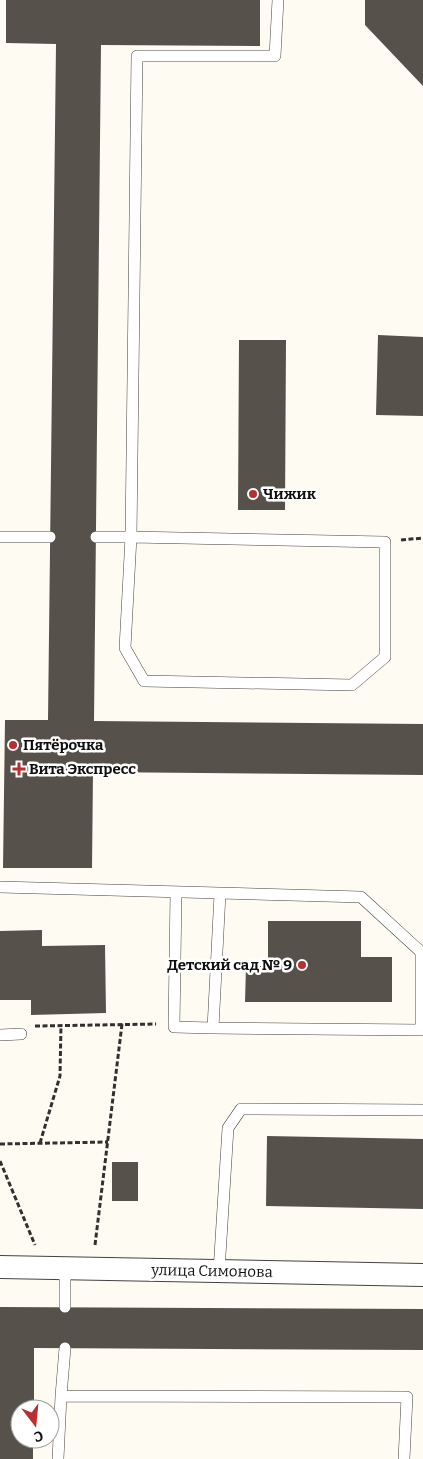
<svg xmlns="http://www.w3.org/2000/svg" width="423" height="1459" viewBox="0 0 423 1459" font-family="Bitter,serif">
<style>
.building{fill:#57514c}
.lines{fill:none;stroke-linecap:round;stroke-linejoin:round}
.service-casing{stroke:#424242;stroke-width:12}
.minor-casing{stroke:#424242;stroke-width:24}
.path{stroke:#313131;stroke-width:3;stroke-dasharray:5 2.5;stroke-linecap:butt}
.service{stroke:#fff;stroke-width:11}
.minor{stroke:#fff;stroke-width:22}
.poi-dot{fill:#b92e30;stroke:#fff;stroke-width:2}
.labels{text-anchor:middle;stroke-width:5;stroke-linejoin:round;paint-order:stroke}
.poi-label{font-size:15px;font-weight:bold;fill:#0f0f0f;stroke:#fff;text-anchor:start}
.street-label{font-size:15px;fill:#0f0f0f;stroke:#fff}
</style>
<rect width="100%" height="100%" fill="#fefcf2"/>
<path class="building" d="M6,0H260V46L101,45L94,721L423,724V775L93,772L92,868H3L5,720H48L56,44L6,43Z
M365,0H423V86L365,25Z
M378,335L423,337V416L376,415Z
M239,340H286L285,510H238Z
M268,921H361V957H392V1002H245L246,966H268Z
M42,930V946L105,945L106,1013L31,1015V1000H0V931Z
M267,1136L423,1139V1209L266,1206Z
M112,1162H138V1201H112Z
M0,1307L423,1309V1350L34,1348V1409H20V1439H33V1459H0Z"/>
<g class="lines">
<defs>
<path id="service" d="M0,537H50
M96,537H131L137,56H275L278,0
M131,537L385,542V657L352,685L144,681L125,648Z
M0,887L361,897L421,952V1030L213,1028L220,894
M176,893L174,1027L213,1028
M0,1035L21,1034
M219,1271L228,1128L241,1109L423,1110
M65,1307V1268
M61,1396L65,1348
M58,1459L61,1396L407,1397L404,1459"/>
<path id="minor" d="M0,1267L423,1275"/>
</defs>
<use href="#service" class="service-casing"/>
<use href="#minor" class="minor-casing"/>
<path class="path" d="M401,540L423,538
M35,1026L156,1024
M40,1143L60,1076L61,1025
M0,1144L108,1142
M0,1161L35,1245
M95,1245L122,1024"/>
<use href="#service" class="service"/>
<use href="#minor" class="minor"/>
</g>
<g class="poi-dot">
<circle cx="253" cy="494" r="5"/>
<circle cx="13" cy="745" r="5"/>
<path d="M16.5 761.5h5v5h5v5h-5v5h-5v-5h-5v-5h5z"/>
<circle cx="302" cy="965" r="5"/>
</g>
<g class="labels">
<g class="poi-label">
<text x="263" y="499">Чижик</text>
<text x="23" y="750">Пятёрочка</text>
<text x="29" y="774">Вита Экспресс</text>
<text x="292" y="970" text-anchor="end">Детский сад № 9</text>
</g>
<g class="street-label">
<text transform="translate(212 1271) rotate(1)" y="5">улица Симонова</text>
</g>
</g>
<g transform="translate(35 1424) rotate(164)"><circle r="24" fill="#ffffff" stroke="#9f9f9f"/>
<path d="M0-4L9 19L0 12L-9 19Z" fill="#b92e30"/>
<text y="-8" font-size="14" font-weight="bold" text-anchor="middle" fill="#0f0f0f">С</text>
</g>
</svg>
